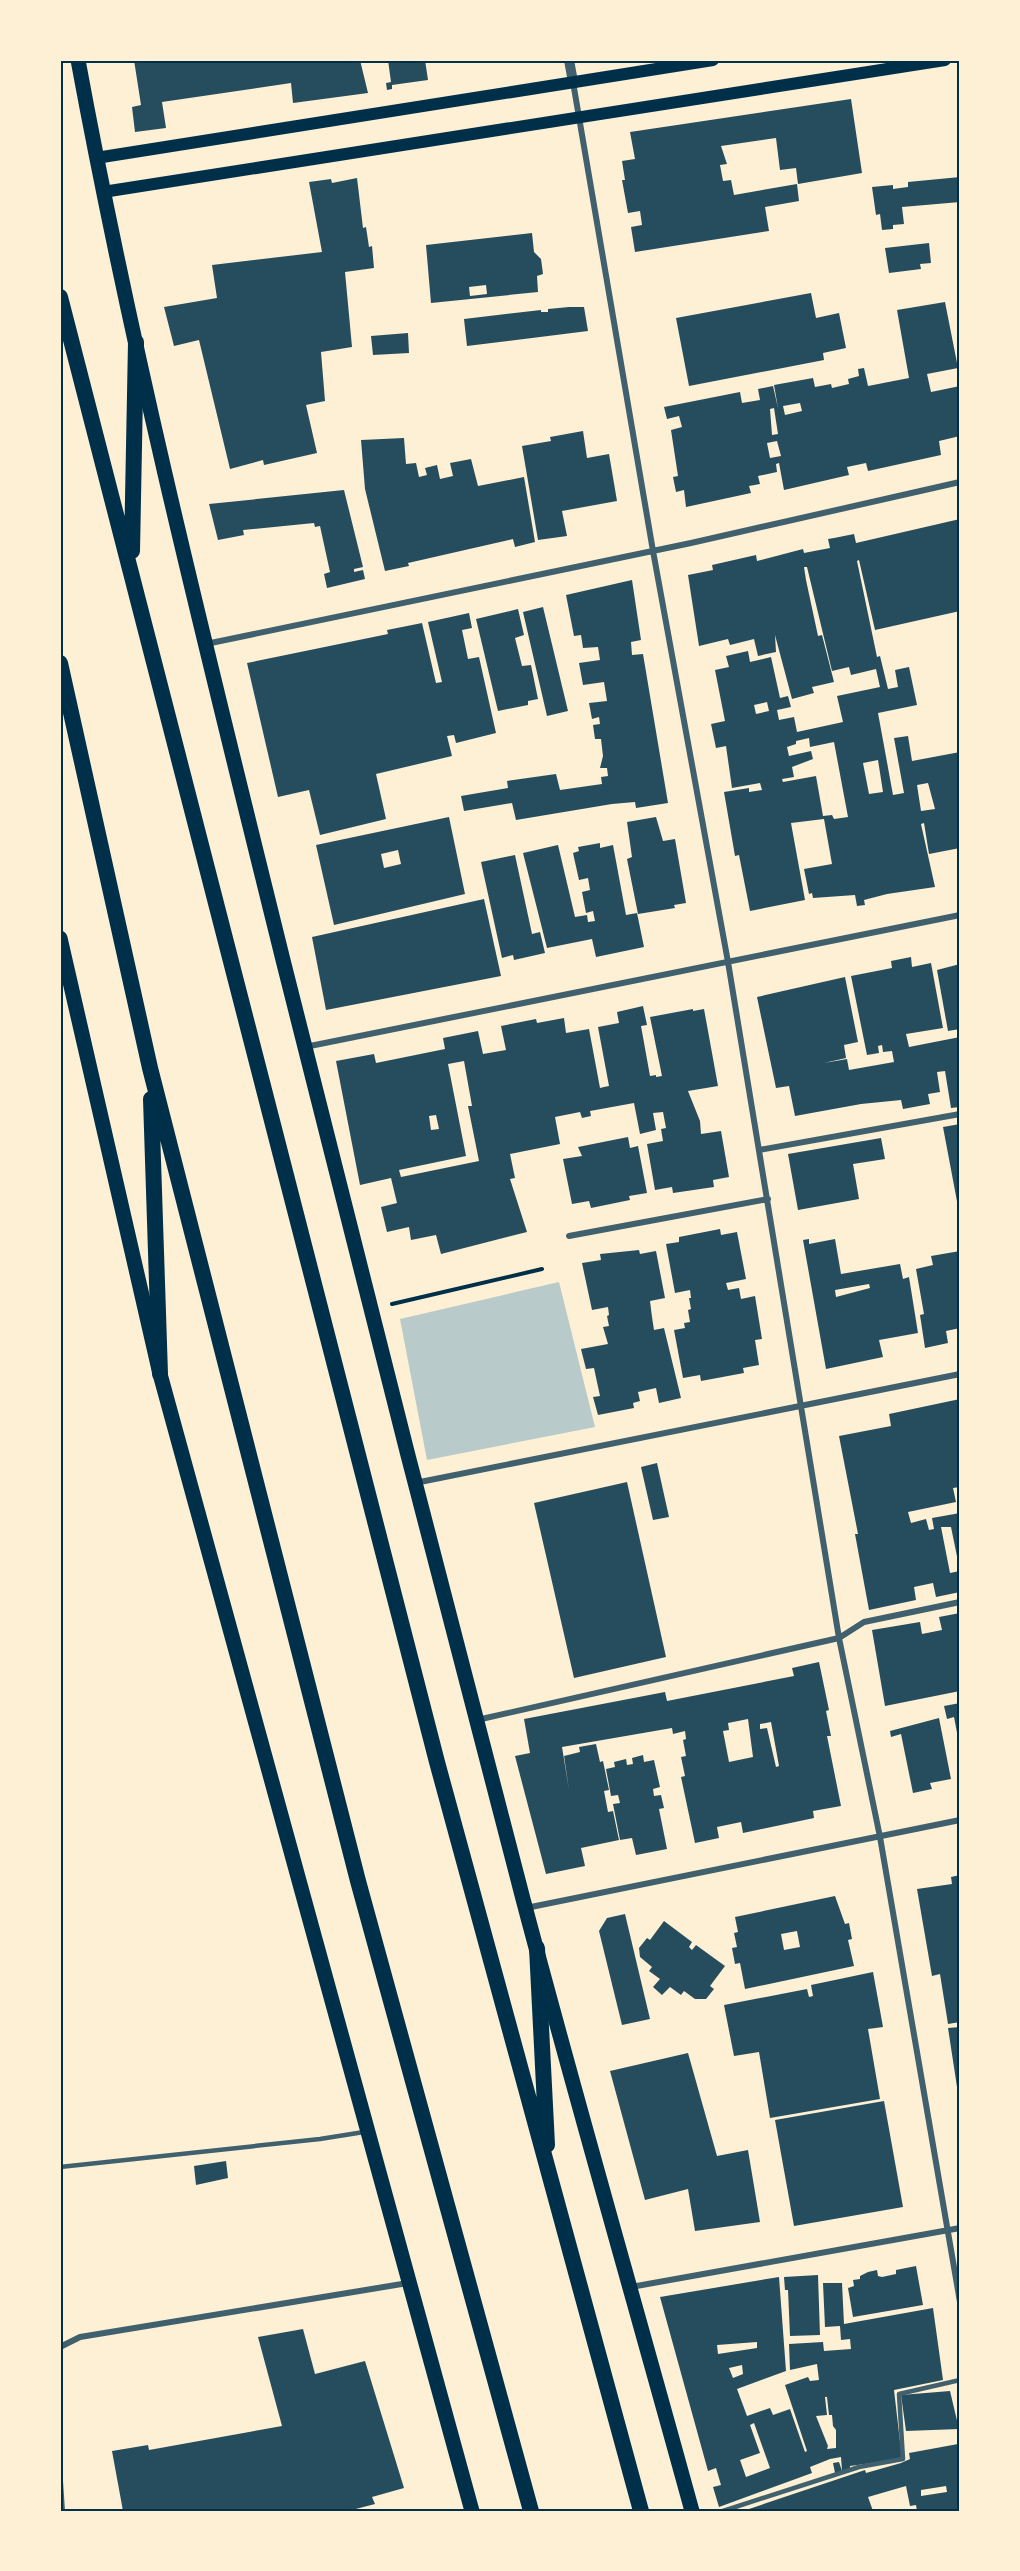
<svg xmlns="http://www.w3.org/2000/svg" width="1020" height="2571" viewBox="0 0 1020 2571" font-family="'PT Sans Narrow',sans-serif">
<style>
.green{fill:#b9caca}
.building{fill:#264d5e;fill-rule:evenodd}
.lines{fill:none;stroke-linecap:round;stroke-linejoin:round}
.path{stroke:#003049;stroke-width:4}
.service{stroke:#3f606c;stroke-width:4.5}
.minor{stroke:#3f606c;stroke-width:6}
.tertiary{stroke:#3f606c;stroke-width:10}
.secondary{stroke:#003049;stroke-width:12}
.primary{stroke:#003049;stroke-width:15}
.trunk{stroke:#003049;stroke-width:16}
.neatline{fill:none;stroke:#003049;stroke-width:2}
</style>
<rect width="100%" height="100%" fill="#fdf0d5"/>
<path class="green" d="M559,1282L595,1427L427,1460L400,1319Z"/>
<path class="building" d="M134,60H360L368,93L293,103L291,83L162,102L166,128L135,132L132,107L141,105Z
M388,60H425L428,80L392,85V89L387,90L386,83L391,82Z
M851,99L862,173L798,184L796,168L780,170L776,138L721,146L727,164L720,165L723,181L731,180L734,195L797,184L799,201L765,207L769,231L635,252L631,227L642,225L640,211L628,213L622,180H625L622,161L635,159L630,132Z
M960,177V202L902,207L904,224L893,225V229L882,230L880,214L876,215L872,187L893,185V189L908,187V182Z
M357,178L363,228L366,227L369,247L372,246L374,268L345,272L352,347L321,352L325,401L306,405L317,453L264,465L263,460L230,469L199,340L174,346L164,307L217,298L212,265L322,252L309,182L331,179L332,183Z
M532,233L534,252L541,259L543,274L537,276L538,292L431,303L426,245ZM486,285L487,294L470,296L469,287Z
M929,243L931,263L920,264L921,269L889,273L885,248Z
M811,293L816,318L839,313L846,348L823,353L824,360L689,386L676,318Z
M945,302L958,368L927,374L931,392L960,386V436L939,441L941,455L868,471L866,463L847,467L849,475L784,490L779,463L776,464L777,472L758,476L760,484L749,486L751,493L686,507L684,490L676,492L673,477L678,476L671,430L682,427L679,416L667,419L664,407L740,392L742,403L760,400L758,389L773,386L778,408L774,385L813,378L815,387L831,384L832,388L849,384L848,379L859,376L858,369L864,368L868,386L909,378L897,310ZM800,403L802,411L785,415L783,406ZM774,408L778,434L772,435L770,409ZM777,441L781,456L770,458L767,443Z
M569,307H584L588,331L467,346L464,319L541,310V312H548V309Z
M408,333L409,353L373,355L371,336Z
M583,431L587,458L609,454L617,501L562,511L567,536L538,540L522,446L551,441L550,437Z
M404,438L406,464L416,463L419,477L427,475L425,468L437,465L440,479L453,476L450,463L471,459L478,486L524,477L535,542L515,547L513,539L408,563L409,566L385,571L365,489L361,440Z
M344,490L363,567L354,569V572L363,570L365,579L327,588L324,574L330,572L320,526L315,527L314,523L243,530L244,535L218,540L209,504Z
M960,519V611L875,630L859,560L857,561L877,657L880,656L888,689L898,687L895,670L909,667L917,705L878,713L893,795L904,793L894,738L908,736L912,761L960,752V848L929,854L924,823L921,824L935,887L887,894L864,900L865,905L857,906L855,895L813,898L812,893L809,894L804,869L832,864L824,819L791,823L805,900L750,911L739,855L735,856L724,792L749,788V792L762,790L760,783L732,788L726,746L716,748L711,724L725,721L715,670L729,667L726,656L748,651L750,662L771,657L780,698L788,696L791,707L777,710L779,720L794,717L797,732L843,722L837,696L880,687L876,669L851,675L849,667L832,671L807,567H804L806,580L818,636L822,635L834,682L812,687L814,693L792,699L775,635L776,652L758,656L754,639L730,645L728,639L699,646L688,575L713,570L712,565L756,555L757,561L803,549L804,553L830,548L828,539L834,538L854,534L856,543ZM767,702L769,711L756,714L754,705ZM809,738L810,747L834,742L848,817L834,819L832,815L823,816L816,776L783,782L782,779L794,777L792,767L813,759L811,751L789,756L787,747L796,744V741ZM878,760L883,792L869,794L863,763ZM928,783L935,809L921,811L917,785Z
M632,580L641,640L631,642L632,655L643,654L668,803L636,808L635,802L612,804L516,820L512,803L464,811L461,796L508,788L507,781L556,774L560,790L602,784L601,777L608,776L607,768H600L603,756L601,739H595L593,725L600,724L599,717L592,719L589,703L607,701L604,682L583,685L579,663L600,660L598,647L583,648L581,635L574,636L566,595Z
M543,607L568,711L547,716L523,612Z
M518,609L524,635L515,638L522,666L531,665L538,699L528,701V705L498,711L476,619Z
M469,613L472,628L462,630L468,659L479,657L496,733L456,743L454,735L447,736L452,756L376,774L386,819L320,835L309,790L278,797L247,663L388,634L387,630L422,623L436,683L442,682L428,622Z
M449,817L465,894L334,925L316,845ZM398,850L401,864L384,868L381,854Z
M656,817L663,841L675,839L686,903L674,905L675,908L638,914L627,859L632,857L627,822Z
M600,843V848L613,845L626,915L637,913L644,947L596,957L592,939L547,948L523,853L558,845L575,917L587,915L588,922L595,921L593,911L586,913L582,892L590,890L588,878L579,880L573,853L579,851L578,847Z
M515,855L532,934L540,932L545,953L514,960L513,955L502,958L481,862Z
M484,899L501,976L326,1010L312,937Z
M911,957L912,967L931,963L943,1028L906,1034L909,1047L960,1037V1107L951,1108L945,1071L937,1072L940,1092L928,1094L930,1104L903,1109L901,1100L861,1104L795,1116L789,1086L776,1088L757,997L845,977L858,1042L844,1045L846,1058L824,1063L847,1059L849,1070L894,1062L892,1051L883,1052L882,1045L878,1046L879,1053L867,1055L851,976L892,968L891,961Z
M960,964V1029L948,1031L937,970Z
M643,1006L647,1025L641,1026L650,1076L656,1075V1077L662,1076L650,1017L693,1009V1011L704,1009L718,1086L688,1091L700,1121L701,1134L721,1131L729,1177L713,1180L714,1187L673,1193L672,1187L655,1190L647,1144L663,1141L661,1129L666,1128L663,1112L653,1113L656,1130L640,1134L634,1103L590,1111L591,1116L582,1118L580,1112L555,1117L560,1144L510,1154L515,1178L510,1179L527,1232L441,1254L436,1235L411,1240L409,1227L387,1232L381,1207L397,1203L391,1178L360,1185L336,1061L374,1054L376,1063L445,1049L443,1038L478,1031L483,1054L506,1050L501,1026L536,1019L537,1023L564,1018L566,1033L589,1029L600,1088L604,1087L609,1086L598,1027L619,1023L617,1012ZM464,1061L472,1106H468L479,1161L401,1177L399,1170L466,1156L448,1064ZM436,1115L439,1129L431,1130L429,1116Z
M960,1124V1212H959L943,1127Z
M628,1137L630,1148L638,1146L647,1193L629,1196L630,1200L591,1208L589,1201L572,1204L563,1159L582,1156L578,1147Z
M881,1138L885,1159L853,1164L859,1199L798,1210L788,1154Z
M720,1229L721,1235L737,1232L746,1279L726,1283L728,1290L739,1288L741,1299L755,1296L762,1339L755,1340L759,1365L743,1368L744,1373L701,1381L700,1375L683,1378L674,1330L685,1328L684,1323L690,1322L688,1310L691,1309L689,1298H691L690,1290L675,1293L666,1244L679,1242V1237Z
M809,1239V1244L835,1239L841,1274L900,1264L903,1279L909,1277L918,1333L879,1340L883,1357L826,1369L803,1240ZM869,1284L870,1288L836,1297L835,1290Z
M639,1250L640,1254L656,1251L665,1298L650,1301L652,1317L654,1330L664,1328L681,1398L659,1403L656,1388L638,1392L640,1401L633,1403L634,1408L598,1415L593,1397L600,1396L594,1368L586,1369L581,1349L608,1344L603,1327L609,1326L607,1316L609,1315L608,1307L592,1310L582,1263L601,1260L600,1254Z
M960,1251V1328L946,1331L948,1343L925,1348L920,1315L924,1314L916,1269L933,1265L931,1256Z
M960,1399V1487L953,1488L956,1502L908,1512L911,1523L926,1519L929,1530L934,1529L932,1518L960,1513V1592L936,1597L933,1583L914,1587L916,1600L869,1610L855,1534H858L839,1436L891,1426L889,1414ZM941,1527H951L960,1571L950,1573Z
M657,1463L669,1517L653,1520L641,1467Z
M627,1482L666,1657L574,1678L534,1503Z
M960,1613V1691L885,1706L872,1630L920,1622L922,1634L942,1630L939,1617Z
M819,1662L829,1710L826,1711L831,1736H827L841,1806L813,1811L814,1818L743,1833L741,1822L717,1827L719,1838L695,1843L681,1777L685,1776L681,1757L686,1756L683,1740L686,1739L685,1731L673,1734L672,1728L562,1747L569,1790L564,1756L580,1752L579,1747L596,1744L600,1762L603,1761L609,1790L604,1791L608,1812L613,1811L619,1840L581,1848L585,1866L546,1874L515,1756L530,1753L524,1719L665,1692L667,1701L718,1691L794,1676L792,1668ZM748,1719L753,1757L729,1762L723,1731L729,1730L728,1723ZM771,1722L779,1766L776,1767L767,1728L760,1729V1724Z
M960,1703V1743H959L954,1717L947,1719L944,1706Z
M939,1718L951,1779L930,1783L932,1789L913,1793L901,1734L891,1737L890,1731Z
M643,1755L644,1762L654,1760L660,1787L653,1789L654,1796L661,1795L664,1808L659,1809L667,1849L636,1855L632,1838L620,1840L613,1804L620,1803L618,1795L611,1796L606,1769L615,1767L614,1762L626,1759L627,1765L633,1764L632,1758Z
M960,1875V2022L948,2024L940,1974L932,1976L917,1889L952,1884L951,1877Z
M835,1896L845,1924L849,1923L852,1939L848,1940L854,1966L745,1989L740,1963L735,1964L732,1948L737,1947L734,1933L738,1932L735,1917ZM797,1931L800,1947L784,1950L781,1934Z
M625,1914L650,2019L622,2025L599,1931L607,1918Z
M664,1921L692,1942L689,1947L692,1950L696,1945L725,1966L710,1986L714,1989L706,1999H695L684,1991L681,1995L670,1987L662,1995L653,1987L660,1979L649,1971L652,1967L640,1957L639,1948L647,1938L650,1940Z
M873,1972L883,2027L868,2029L880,2099L770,2118L759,2052L734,2056L724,2005L807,1989L809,1997L813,1996L811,1985Z
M960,2027V2100H959L948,2028Z
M688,2053L717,2156L748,2150L760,2222L695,2231L688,2189L645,2200L610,2071Z
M884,2101L903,2207L794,2226L775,2120Z
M226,2161L228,2178L196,2185L194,2166Z
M916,2266L923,2305L853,2317L848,2288L854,2286L853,2280L860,2279V2276L868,2272L877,2270L878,2276L882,2277L896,2274V2270Z
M818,2275L820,2335L790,2336L788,2290H785L784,2277Z
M779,2277L786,2371L737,2389L747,2416L770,2408L773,2415L790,2409L805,2452L807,2451L785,2385L808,2377L810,2381L819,2380L817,2364L790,2370L789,2344L823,2342L824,2351L851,2349L850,2339L841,2340L840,2326L825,2327L823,2283H842L844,2324L933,2308L943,2380L894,2390L902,2459L850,2466V2469L835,2473L833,2463L839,2462L842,2471L841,2457L830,2459L810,2467L812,2473L719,2507L713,2487L721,2485L716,2468L708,2471L660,2297ZM757,2342V2348L718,2354L717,2345ZM742,2365L743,2374L733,2378L729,2368ZM825,2397H827L829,2415H832L833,2426L836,2430V2448L827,2449L828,2446L816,2416L827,2415ZM754,2423L770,2468L746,2477L740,2460L760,2453L750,2425Z
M303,2329L315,2374L365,2361L404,2488L372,2497L375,2504L348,2511H123L112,2451L148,2445L149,2450L282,2426L258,2337Z
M950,2391L959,2429L906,2431L901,2395Z
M958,2444L960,2511H917L916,2505L910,2506L906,2486L868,2497L873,2511H743L865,2470L866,2473L901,2463L910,2459L909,2453ZM946,2486L947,2492L921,2496V2490Z"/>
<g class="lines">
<path class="path" d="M392,1304L542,1269"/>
<path class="service" d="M60,2167L320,2139L364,2132
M723,2511L859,2467L903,2459L899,2394L960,2380"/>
<path class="minor" d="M573,82L653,551L728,962L839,1638L880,1837L960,2302
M206,644L691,543L960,482
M305,1047L960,915
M759,1150L960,1114
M569,1236L768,1199
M415,1483L960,1374
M477,1720L839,1638L864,1622L960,1602
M526,1908L960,1820
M631,2287L960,2228
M60,2347L80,2337L408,2283
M60,2481L62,2511"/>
<path class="tertiary" d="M569,60L573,82"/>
<path class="secondary" d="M96,158L713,60
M103,192L945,60"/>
<path class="primary" d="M78,60C134,364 210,664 284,964C362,1276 441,1588 523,1899C577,2103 636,2307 692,2511
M60,938L160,1374L472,2511"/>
<path class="trunk" d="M60,297L437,1762L641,2511
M132,551L136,342
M60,663L150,1068L358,1881L531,2511
M151,1099L160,1374
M537,1948L547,2145"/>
</g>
<rect width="1020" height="2571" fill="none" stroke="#fdf0d5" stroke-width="123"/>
<rect x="62" y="62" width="896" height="2448" class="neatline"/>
</svg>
